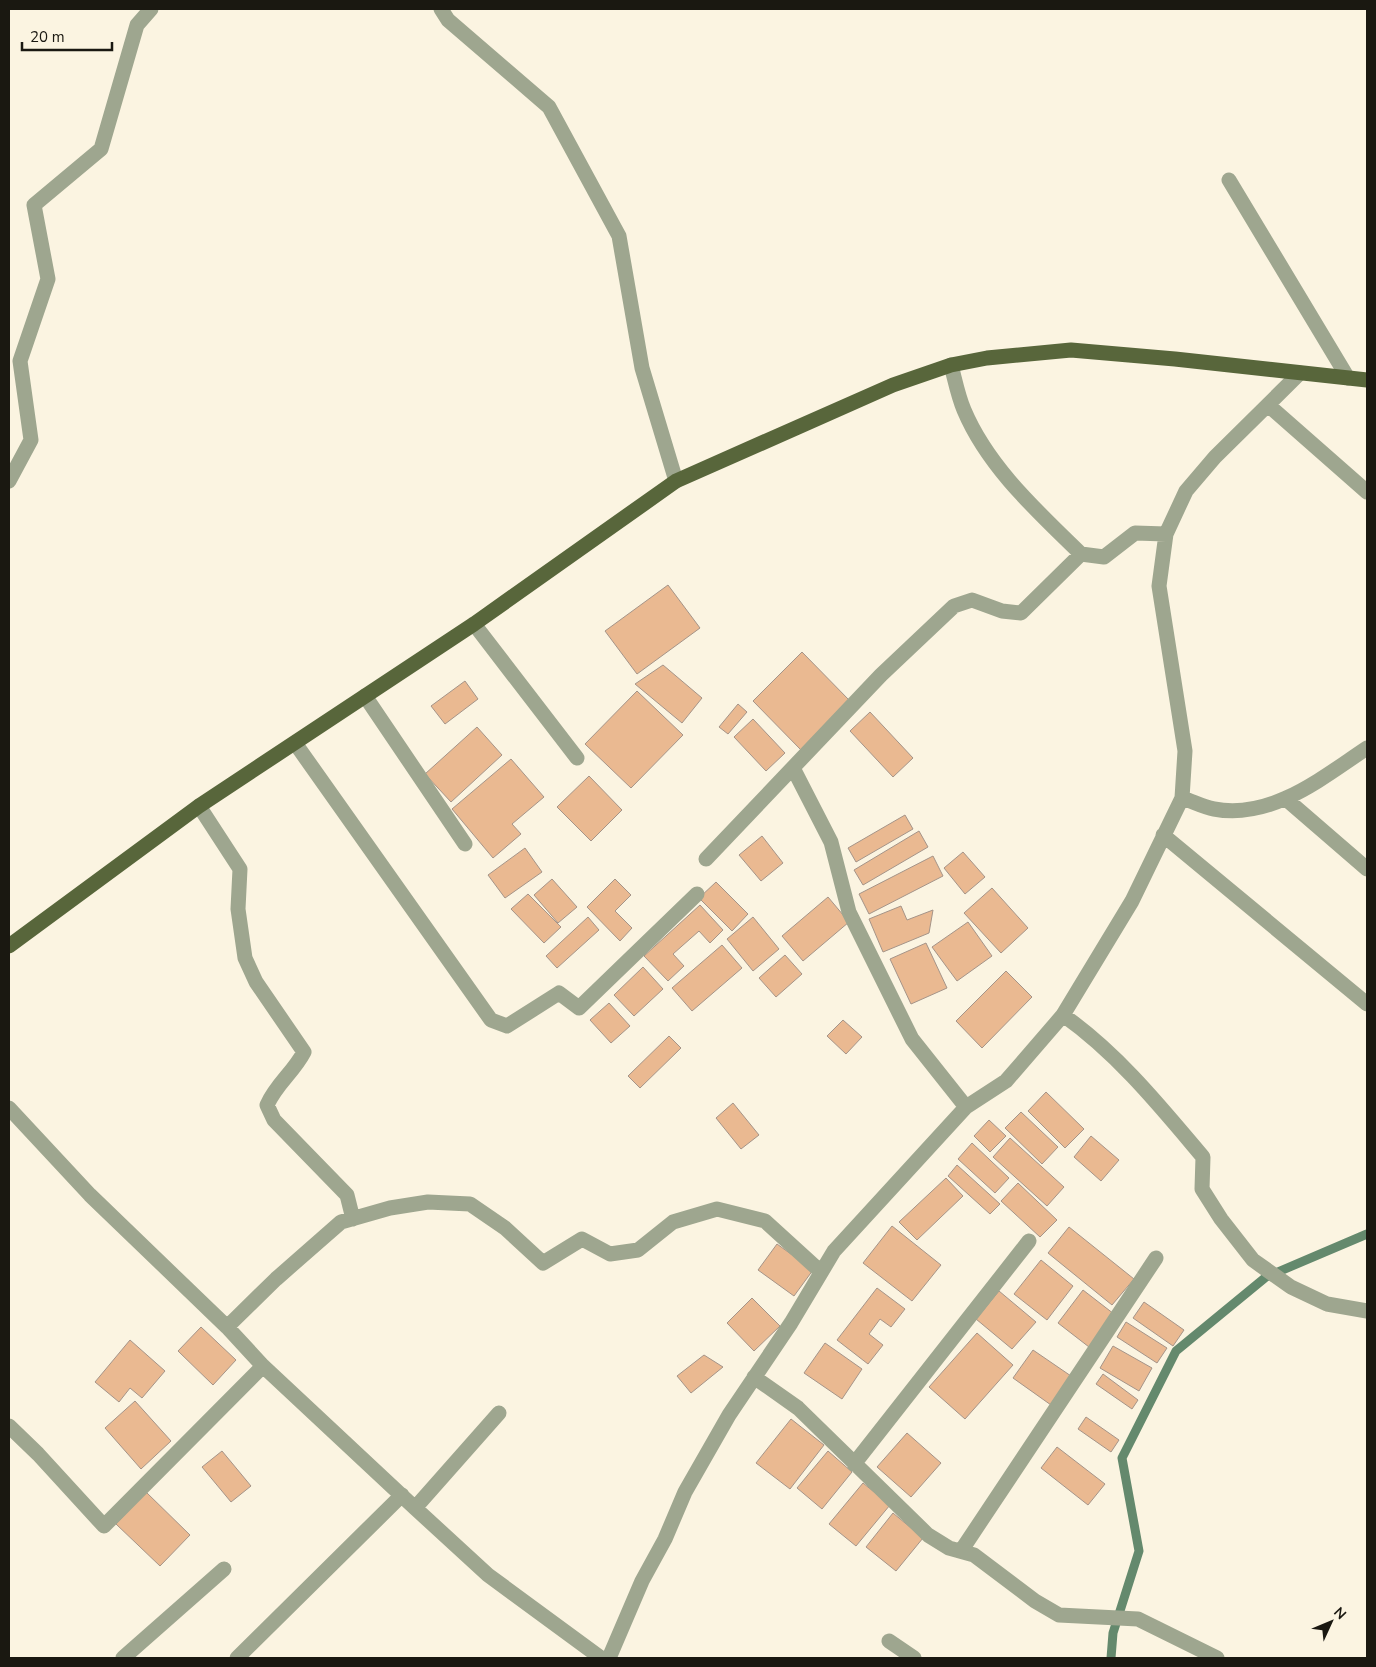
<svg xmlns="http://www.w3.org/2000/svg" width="1376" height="1667" viewBox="0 0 1376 1667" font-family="'Nunito Sans',sans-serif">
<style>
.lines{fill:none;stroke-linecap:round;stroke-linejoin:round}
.stream{stroke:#64896d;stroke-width:9}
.building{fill:#eab991;stroke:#a59488}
.minor{stroke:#9ea68f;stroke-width:15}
.major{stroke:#58663b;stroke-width:15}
</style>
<rect width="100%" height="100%" fill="#fbf4e1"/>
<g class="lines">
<path class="stream" d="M1111,1658L1113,1633L1139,1551L1122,1458L1176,1351L1266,1277L1367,1234"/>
</g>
<path class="building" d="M668,585L700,628L637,674L605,631Z
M802,652L850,701L801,750L753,701Z
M663,665L702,698L682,723L635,684Z
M465,681L478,699L445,724L431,706Z
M637,691L683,735L631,788L585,744Z
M738,704L747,712L728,734L719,727Z
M870,712L913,758L893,777L850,731Z
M753,719L785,753L766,771L734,737Z
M477,727L502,755L451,802L425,774Z
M511,759L544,797L512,824L521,834L493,858L452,809Z
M589,776L622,810L591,841L557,807Z
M905,815L913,829L856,862L848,848Z
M919,831L928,847L863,885L854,870Z
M762,836L783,863L761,881L739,855Z
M525,848L542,872L505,898L488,875Z
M963,852L985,877L965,894L944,868Z
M933,856L943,876L869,914L859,894Z
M552,879L577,907L558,923L534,895Z
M615,879L631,895L615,911L632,928L620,941L587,907Z
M716,882L748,914L732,931L699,898Z
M992,888L1028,928L1001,953L964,913Z
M528,894L561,927L544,943L511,909Z
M828,897L849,922L803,961L782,936Z
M700,905L723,930L710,943L699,931L673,954L684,966L668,981L644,956Z
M901,906L907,920L933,910L929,933L883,952L869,919Z
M588,917L599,930L557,968L546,956Z
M753,917L779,949L753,971L727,939Z
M968,922L992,956L957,981L932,947Z
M926,943L947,988L911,1004L890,959Z
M722,945L742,968L692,1011L672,988Z
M785,955L802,974L776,997L759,978Z
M643,967L663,989L634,1016L614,995Z
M1006,971L1032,997L982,1048L956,1021Z
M609,1003L630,1026L611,1043L590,1020Z
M843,1020L862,1037L846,1054L827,1036Z
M669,1036L681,1048L640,1088L628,1076Z
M1046,1092L1084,1129L1065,1148L1028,1111Z
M733,1103L759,1135L741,1149L716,1118Z
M1021,1112L1058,1147L1042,1164L1005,1128Z
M989,1120L1006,1136L990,1152L974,1136Z
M1091,1136L1119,1160L1101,1181L1074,1157Z
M1010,1138L1064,1187L1047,1206L993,1157Z
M972,1143L1009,1178L995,1193L958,1159Z
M957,1165L1000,1204L990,1214L948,1176Z
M946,1178L963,1196L917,1240L899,1222Z
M1018,1183L1057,1220L1040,1237L1001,1201Z
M892,1226L941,1265L912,1301L863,1263Z
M1069,1227L1134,1279L1112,1305L1048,1253Z
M777,1244L813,1270L794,1296L758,1270Z
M1041,1260L1073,1286L1047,1320L1014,1294Z
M877,1288L905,1309L891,1327L880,1319L869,1334L883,1345L868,1364L837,1340Z
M1083,1290L1114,1314L1089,1347L1058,1323Z
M999,1291L1036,1322L1012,1349L976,1319Z
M752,1298L780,1326L754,1351L727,1323Z
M1144,1302L1184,1330L1173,1346L1133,1318Z
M1126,1322L1167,1348L1157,1363L1117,1337Z
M201,1327L236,1360L213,1385L178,1351Z
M977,1333L1013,1365L965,1419L929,1387Z
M130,1340L165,1371L142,1398L130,1388L119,1402L95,1382Z
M825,1343L862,1369L842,1399L804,1373Z
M1113,1346L1152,1368L1139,1391L1100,1368Z
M1033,1350L1071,1376L1051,1405L1013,1378Z
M704,1355L723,1367L691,1393L677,1376Z
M1103,1374L1138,1400L1132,1409L1096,1384Z
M135,1401L171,1441L141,1469L105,1428Z
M1086,1417L1119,1440L1111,1452L1078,1429Z
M791,1419L824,1445L790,1489L756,1463Z
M907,1433L941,1463L911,1497L877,1467Z
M1057,1447L1105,1484L1088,1505L1041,1468Z
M222,1451L251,1486L231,1502L202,1467Z
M828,1451L852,1472L822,1509L797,1488Z
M863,1483L890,1505L856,1546L829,1524Z
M146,1492L190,1535L160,1566L116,1524Z
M893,1513L923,1538L896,1571L866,1547Z"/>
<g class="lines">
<path class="minor" d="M441,9L448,20L549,107L619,236L642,368L676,481
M1229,180L1348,378
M951,365C955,380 958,396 964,410C988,467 1037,511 1081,554
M1268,405L1367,492
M9,481L31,440L20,361L48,279L34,205L101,149L137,25L151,9
M474,624L577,758
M365,696L465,844
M295,743L491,1020L507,1026L559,993L579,1008L697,894
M793,768L831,842L849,912L912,1039L966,1107
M1182,798C1192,801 1203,807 1214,809C1272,820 1323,777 1367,748
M1286,799L1367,869
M199,806L240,869L238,909L245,958L256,982L304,1052C293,1073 277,1083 267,1105L274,1120L347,1195L353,1219
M1163,835L1367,1004
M706,859L881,675L954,606L972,600L1002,611L1021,613L1081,554L1104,557L1135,533L1166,534
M1063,1015C1118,1054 1160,1106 1203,1157L1202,1189L1221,1219L1253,1260L1291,1287L1327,1304L1367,1311
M9,1108L90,1195L227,1327L263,1366L415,1508L488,1575L601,1658
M227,1327L276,1279L341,1222L390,1208L428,1202L470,1204L505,1228L543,1263L582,1239L610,1254L638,1250L673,1222L717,1209L765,1221L821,1272
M754,1377L798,1408L928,1535L949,1548L974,1555L1035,1601L1059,1615L1138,1619L1217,1658
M9,1426L38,1454L104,1526L263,1366
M854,1464L1029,1241
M415,1508L499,1413
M961,1551L1156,1258
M889,1641L914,1658
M123,1658L224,1569
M237,1658L402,1495
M609,1658L642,1581L665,1539L685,1492L729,1415L791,1323L834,1251L966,1107L1006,1081L1063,1015L1132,901L1182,798L1185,751L1159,586L1166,534L1186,491L1215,457L1300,373"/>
<path class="major" d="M9,946L199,806L474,624L676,481L893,385L951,365L987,358L1071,350L1175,359L1367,380"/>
</g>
<rect width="1376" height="1667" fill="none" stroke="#1a1811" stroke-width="20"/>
<g transform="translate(1331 1622) rotate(46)" stroke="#fbf4e1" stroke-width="4" paint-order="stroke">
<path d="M0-4L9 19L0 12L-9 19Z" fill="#1a1811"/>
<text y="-8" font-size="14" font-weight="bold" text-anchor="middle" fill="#1a1811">N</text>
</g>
<path d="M22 42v8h90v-8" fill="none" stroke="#1a1811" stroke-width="2.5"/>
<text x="30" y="42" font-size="15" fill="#1a1811" stroke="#fbf4e1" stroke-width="4" paint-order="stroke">20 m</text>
</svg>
